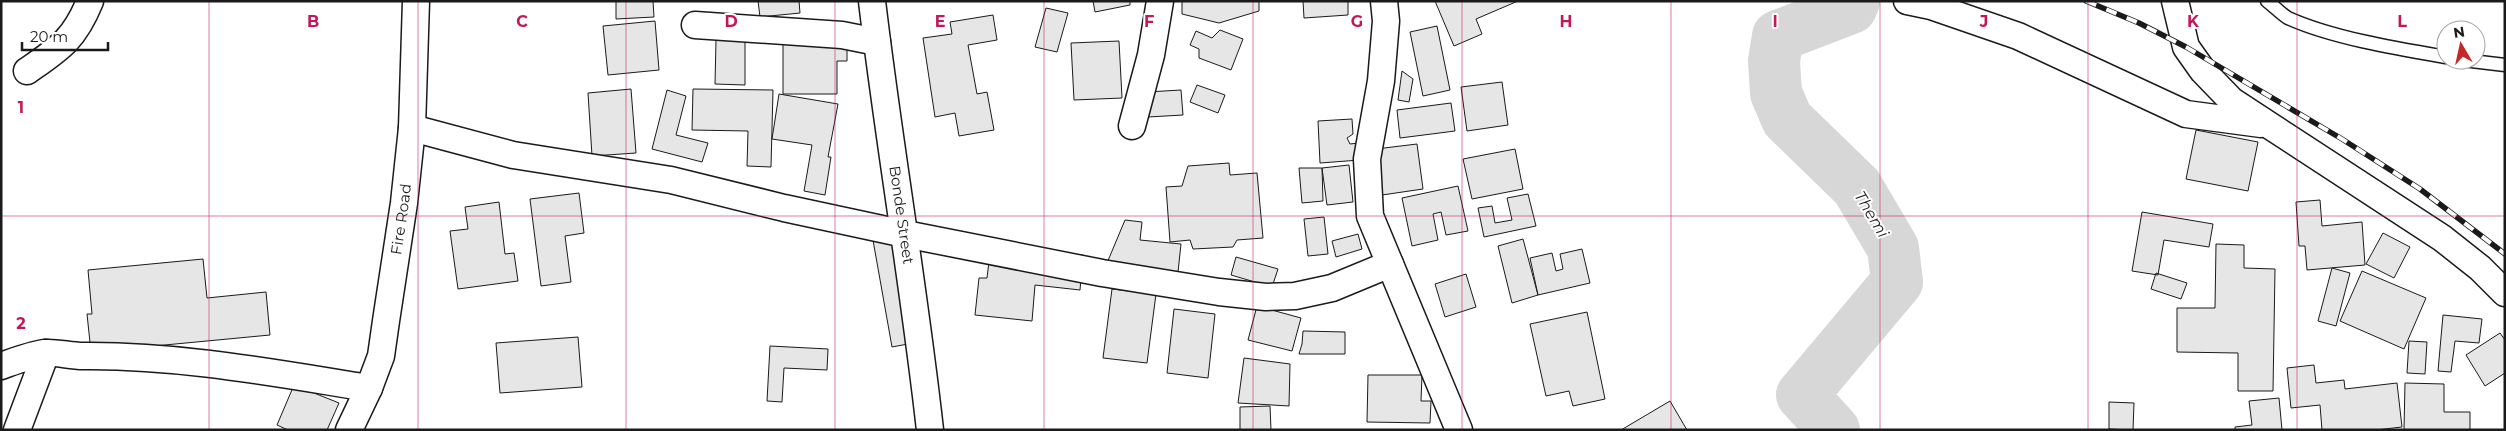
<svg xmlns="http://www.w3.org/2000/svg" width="2506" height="431" viewBox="0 0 2506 431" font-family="Montserrat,sans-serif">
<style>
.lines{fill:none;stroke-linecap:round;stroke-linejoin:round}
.river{stroke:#d7d7d7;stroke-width:52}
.building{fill:#e6e6e6;stroke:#1a1a1a}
.service-casing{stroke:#1a1a1a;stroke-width:15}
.minor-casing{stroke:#1a1a1a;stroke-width:29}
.service{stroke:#fff;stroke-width:12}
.minor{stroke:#fff;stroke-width:26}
.rail-casing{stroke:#1a1a1a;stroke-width:5.5}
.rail{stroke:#fff;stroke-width:4;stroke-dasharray:11;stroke-linecap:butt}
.grid{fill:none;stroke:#c2185b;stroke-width:1;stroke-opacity:0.55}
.labels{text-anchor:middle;stroke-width:4;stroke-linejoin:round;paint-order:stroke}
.street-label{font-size:15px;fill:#1a1a1a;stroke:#fff}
.water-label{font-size:16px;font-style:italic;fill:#1a1a1a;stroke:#fff}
.grid-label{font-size:16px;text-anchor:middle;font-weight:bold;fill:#c2185b;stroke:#fff;stroke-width:4;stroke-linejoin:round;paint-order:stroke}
</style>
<rect width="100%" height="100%" fill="#fff"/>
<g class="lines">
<path class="river" d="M1834,430L1802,395L1897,282L1893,248L1857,187L1787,119L1776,93L1774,61L1778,36L1851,8L1854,1"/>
</g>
<path class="building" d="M616,1H653L654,17L616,19Z
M758,1H799L800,13L760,17Z
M1093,1H1130V5L1095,12Z
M1182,1H1259V11L1219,23L1182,14Z
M1303,1H1348V15L1304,18Z
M1435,1H1518L1476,19L1482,34L1454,46Z
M1046,8L1068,13L1057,52L1035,47Z
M993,15L997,40L968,45L977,94L987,92L994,130L959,136L955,113L935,117L923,38L952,34L950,22Z
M655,21L659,70L608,75L603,26Z
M1437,26L1450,90L1423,96L1410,32Z
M1220,30L1243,39L1231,70L1199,58V49L1190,45L1196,31L1212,38Z
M716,40H745V85L715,84Z
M1119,41L1122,98L1074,100L1071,43Z
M847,42V61H837V94H783V43Z
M1402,71L1413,79L1409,102L1398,100Z
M1502,82L1508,125L1467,131L1461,87Z
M1197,85L1225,95L1218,113L1190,102Z
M631,89L636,153L592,156L588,93Z
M693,89L773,90L771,167L747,166L748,131L692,130Z
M667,90L686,96L676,135L708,143L702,162L652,149Z
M1181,90L1183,115L1148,117L1147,92Z
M779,94L838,104L828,157H831L825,195L804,191L812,145L772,139Z
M1451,103L1455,131L1400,138L1397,110Z
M1352,119L1353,134L1347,138L1350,144L1359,143L1360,160L1320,163L1318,121Z
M2196,130L2258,142L2248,191L2186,179Z
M1417,144L1423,189L1382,195L1376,149Z
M1515,149L1523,189L1472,199L1463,159Z
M1229,163L1230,175L1257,173L1263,238L1237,240L1233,247L1193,249L1190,240L1170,242L1166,187L1182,186L1188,166Z
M1349,165L1353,202L1327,205L1322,168Z
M1299,168H1322L1323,201L1302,203Z
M1458,186L1468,231L1446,235L1441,212L1433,214L1438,240L1412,246L1402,198Z
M579,193L584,233L565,236L571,282L541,286L530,199Z
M1528,194L1536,226L1484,237L1478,208L1492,206L1495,223L1512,220L1507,198Z
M2320,200L2322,226L2362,222L2365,265L2307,270L2305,246H2299L2296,202Z
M499,202L505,254L514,253L518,281L458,289L450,231L468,229L465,207Z
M2142,212L2213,224L2209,247L2164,240L2158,275L2132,271Z
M1324,217L1328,254L1308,256L1304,219Z
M1125,220L1142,222L1140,240L1181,244L1178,272L1107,263Z
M903,222L924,341L892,347L871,229Z
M2383,233L2410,247L2394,278L2366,264Z
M1358,234L1362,249L1336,257L1332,241Z
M1523,239L1538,295L1512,303L1498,246Z
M2216,244L2244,245V268L2275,269L2273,391H2238V353L2177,352V308H2215Z
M991,245L1083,255L1080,290L1035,285L1032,321L975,315L979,278H987Z
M1582,249L1590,283L1538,295L1530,258L1552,253L1556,271L1563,269L1560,254Z
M1236,257L1278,269L1272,287L1231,275Z
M203,259L207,298L266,292L270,335L91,352L87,314H92L88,270Z
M2332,268L2350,273L2336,326L2318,321Z
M2362,271L2426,298L2404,349L2340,321Z
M2156,273L2187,283L2181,299L2151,289Z
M1466,274L1476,307L1445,317L1435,284Z
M1112,289L1156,294L1147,363L1103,358Z
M1257,306L1301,318L1292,351L1248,340Z
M1174,309L1215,314L1208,378L1167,373Z
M1587,312L1605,399L1573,406L1569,391L1546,396L1530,324Z
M2443,315L2482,319L2479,343L2455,341L2451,372L2438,371Z
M1303,331L1345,332V354H1299L1302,344Z
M2500,333L2505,340V373L2485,386L2466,355Z
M578,337L582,387L500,393L496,343Z
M2409,341L2427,342L2425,374L2407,373Z
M770,346L828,349L827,370L784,368L782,402L767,401Z
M1244,358L1290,364L1289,406L1238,403Z
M2314,365L2316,383L2344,380L2345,389L2397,383L2402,427L2376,430H2322L2320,405L2291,408L2287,368Z
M1368,375H1422L1421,401H1431L1430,423L1367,422Z
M2405,383L2444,384V412H2470V430H2404Z
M294,385L339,403L327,430H288L277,425Z
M2279,398L2282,430H2235V427L2252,425L2249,401Z
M1670,401L1687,430H1621Z
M2109,402L2134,403L2133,430L2109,429Z
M1270,406L1271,430H1240V407Z"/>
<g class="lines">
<defs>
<path id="service" d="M2267,1C2274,6 2281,14 2288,18C2332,38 2399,49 2446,57
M2463,60L2505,65"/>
<g id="minor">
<path id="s1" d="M872,1C889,144 914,286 930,430"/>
<path d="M1384,1L1386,21L1381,81L1367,159L1370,216L1459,430"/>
<path d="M1907,1L1931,6L2018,36L2186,114L2261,124"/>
<path d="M2175,1L2186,47L2203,71L2232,101L2442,238L2480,268L2505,293"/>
<path d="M695,25L842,35L877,42"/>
<path d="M27,71C60,48 74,40 90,1"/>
<path d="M1132,126L1151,55L1160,1"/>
<path d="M412,128L513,155L671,180L784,208L905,234L1102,273L1219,292L1266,297L1295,296L1332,288L1390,264"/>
<path d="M1,366C15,361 30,355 45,353C57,352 70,356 83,356C179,355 274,373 369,388"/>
<path d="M17,430L46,353"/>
<path id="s2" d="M349,430L369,388L381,356L386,321L404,203L412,128L416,1"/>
</g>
</defs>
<use href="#service" class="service-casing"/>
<use href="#minor" class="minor-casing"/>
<use href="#service" class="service"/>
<use href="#minor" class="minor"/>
<defs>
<path id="rail" d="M2086,1L2139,23L2186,47L2342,139L2420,189L2505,254"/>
</defs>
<use href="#rail" class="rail-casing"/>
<use href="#rail" class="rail"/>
</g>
<path class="grid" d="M209,1V430M418,1V430M626,1V430M835,1V430M1044,1V430M1253,1V430M1462,1V430M1671,1V430M1880,1V430M2088,1V430M2297,1V430M1,216H2505"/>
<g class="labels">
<g class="street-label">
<text dy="5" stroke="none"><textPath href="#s1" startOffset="216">Bonde Street</textPath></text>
<text dy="5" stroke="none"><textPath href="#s2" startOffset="219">Fire Road</textPath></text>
</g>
<g class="water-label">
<text transform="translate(1872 214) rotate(59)" y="6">Themi</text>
</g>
</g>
<g class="grid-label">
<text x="313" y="27">B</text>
<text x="522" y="27">C</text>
<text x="731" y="27">D</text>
<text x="940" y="27">E</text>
<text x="1149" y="27">F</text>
<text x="1357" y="27">G</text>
<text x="1566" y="27">H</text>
<text x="1775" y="27">I</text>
<text x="1984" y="27">J</text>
<text x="2193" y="27">K</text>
<text x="2402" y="27">L</text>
<text x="21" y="113">1</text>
<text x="21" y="329">2</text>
</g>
<rect width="2506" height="431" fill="none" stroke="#1a1a1a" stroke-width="5"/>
<g transform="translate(2461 45) rotate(351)"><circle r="24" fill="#ffffff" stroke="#a3a3a3"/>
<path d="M0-4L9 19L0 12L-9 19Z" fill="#c62828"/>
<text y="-8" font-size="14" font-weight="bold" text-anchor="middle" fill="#1a1a1a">N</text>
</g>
<path d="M22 42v8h86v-8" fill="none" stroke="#1a1a1a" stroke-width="2.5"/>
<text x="30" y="42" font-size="15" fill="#1a1a1a" stroke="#ffffff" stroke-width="4" paint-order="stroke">20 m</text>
</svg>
